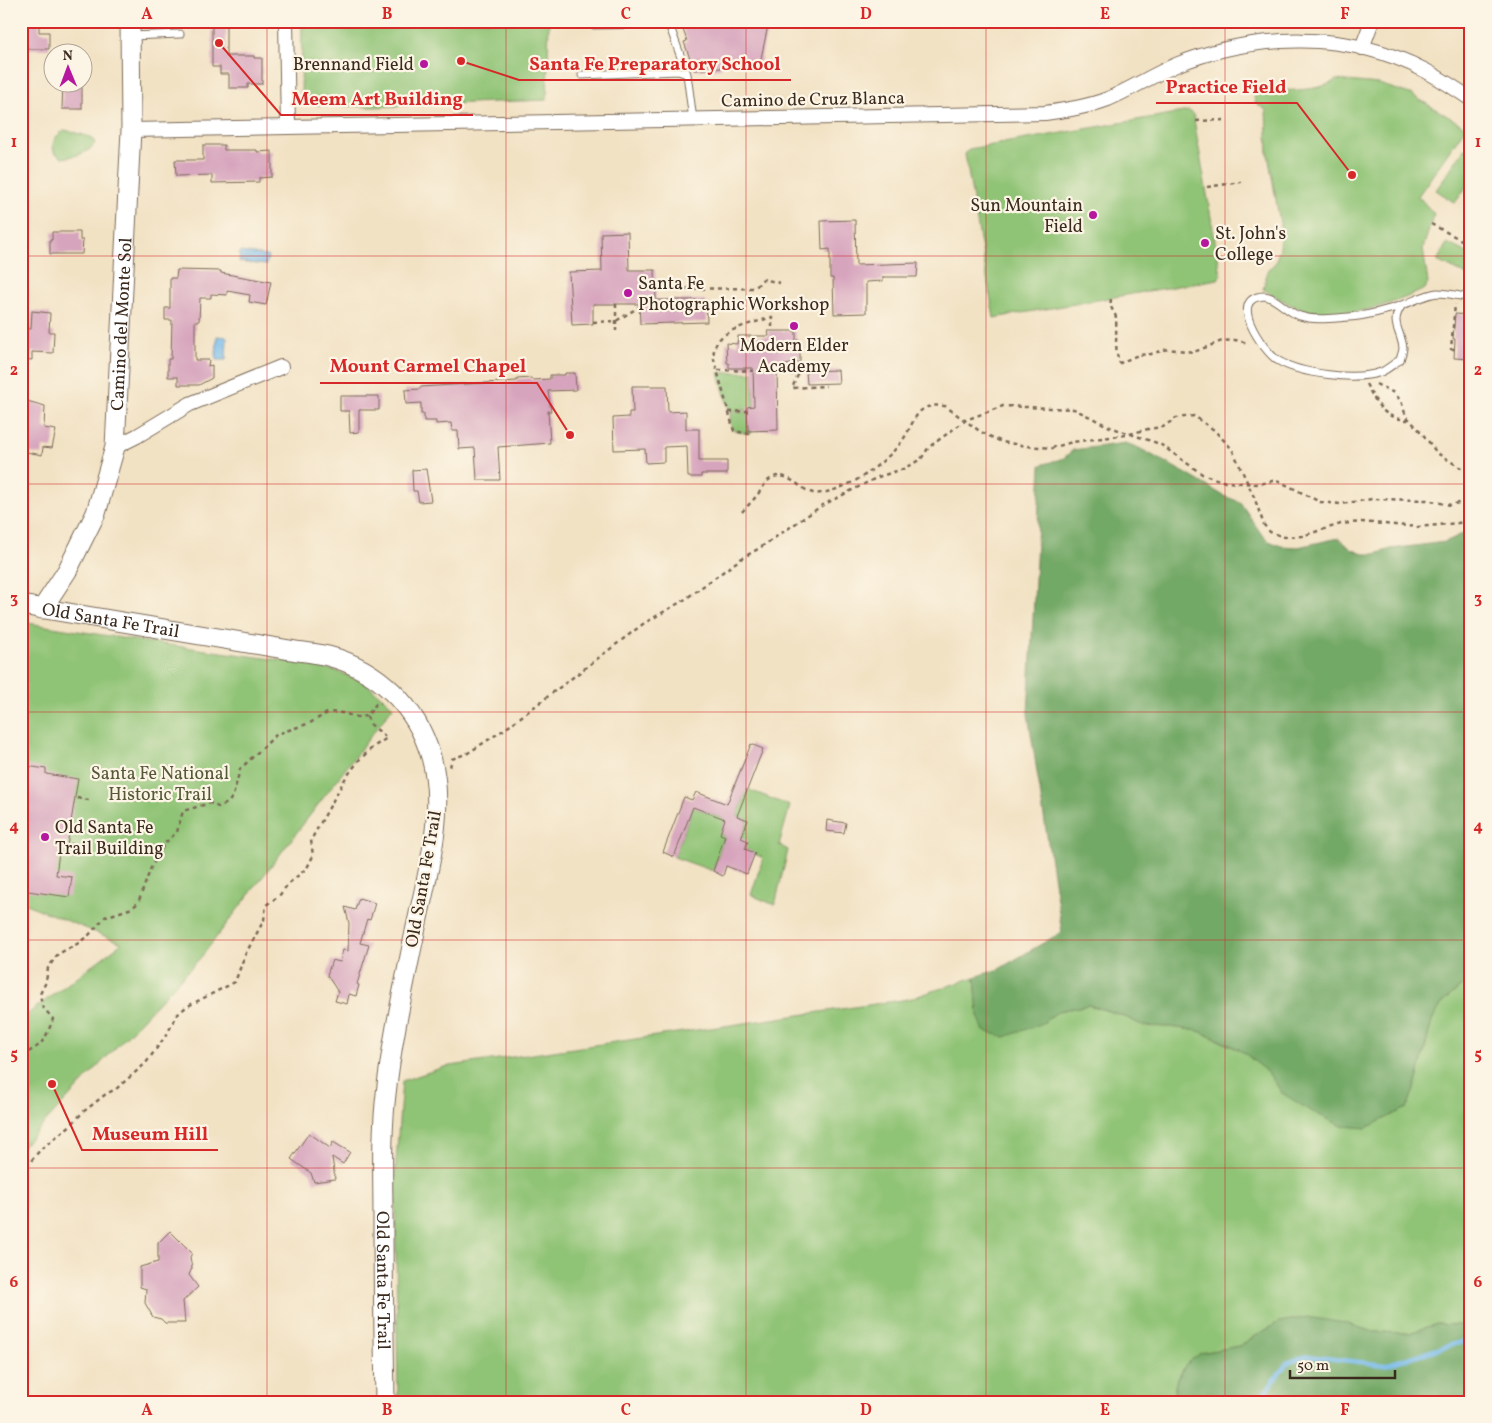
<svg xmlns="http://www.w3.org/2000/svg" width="1492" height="1423" viewBox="0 0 1492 1423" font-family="Vollkorn,serif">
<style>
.green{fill:#8fc375;stroke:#65764a}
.forest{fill:#73a966;stroke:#576a42}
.water{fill:#75b9eb;stroke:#587284}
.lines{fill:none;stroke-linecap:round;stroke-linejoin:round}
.stream{stroke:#75b9eb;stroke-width:4.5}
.building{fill:#d7a4bd}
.lane-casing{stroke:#7b6a58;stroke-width:9}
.street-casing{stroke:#7b6a58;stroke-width:16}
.secondary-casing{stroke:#7b6a58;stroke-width:21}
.path{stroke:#7b6a58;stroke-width:2.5;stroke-dasharray:4 4;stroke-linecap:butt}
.lane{stroke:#fff;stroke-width:7}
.street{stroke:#fff;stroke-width:14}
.secondary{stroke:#fff;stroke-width:19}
.grid{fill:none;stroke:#d62828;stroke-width:1;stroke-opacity:0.55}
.poi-dot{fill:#b5179e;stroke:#fcf5e5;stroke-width:2}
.labels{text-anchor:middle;stroke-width:4.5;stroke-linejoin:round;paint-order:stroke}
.poi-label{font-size:18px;fill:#3b2a1e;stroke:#fcf5e5;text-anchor:start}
.street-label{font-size:18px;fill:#3b2a1e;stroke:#fcf5e5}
.park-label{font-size:18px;fill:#545838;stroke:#fcf5e5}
.leader{fill:none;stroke:#d62828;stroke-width:2}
.callout-dot{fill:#d62828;stroke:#fcf5e5;stroke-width:2}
.callout-label{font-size:19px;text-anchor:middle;font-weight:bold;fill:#d62828;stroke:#fcf5e5;stroke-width:4.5;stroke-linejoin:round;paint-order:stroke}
.neatline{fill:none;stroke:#d62828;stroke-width:2}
.grid-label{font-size:16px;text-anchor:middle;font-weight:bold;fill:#d62828}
</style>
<rect width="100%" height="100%" fill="#fcf5e5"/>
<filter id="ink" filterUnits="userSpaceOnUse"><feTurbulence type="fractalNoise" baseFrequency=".02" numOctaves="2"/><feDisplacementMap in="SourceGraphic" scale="10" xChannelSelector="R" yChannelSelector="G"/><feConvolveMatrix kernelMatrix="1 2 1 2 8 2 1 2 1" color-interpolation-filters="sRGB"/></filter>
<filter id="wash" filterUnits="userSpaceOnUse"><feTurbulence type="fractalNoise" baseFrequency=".0096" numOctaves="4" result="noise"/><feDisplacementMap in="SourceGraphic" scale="20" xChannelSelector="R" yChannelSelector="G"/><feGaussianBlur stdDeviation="1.12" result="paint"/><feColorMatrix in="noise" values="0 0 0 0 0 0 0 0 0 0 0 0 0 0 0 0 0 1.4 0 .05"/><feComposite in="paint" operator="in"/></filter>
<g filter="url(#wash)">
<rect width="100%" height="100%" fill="#f2e2c4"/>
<path class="green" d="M302,21H549L547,100L371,107L301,104Z
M1336,80L1379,84L1410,94L1466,127L1418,196L1434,214L1423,248L1428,283L1425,289C1389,306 1341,322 1301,309C1288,304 1275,296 1263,289L1268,270L1275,263L1280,248V223L1268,154L1266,110L1255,102L1254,97L1259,92L1266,90C1284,91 1322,91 1336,80Z
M1189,111L1193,114L1221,275L1218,279L994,318L965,154L969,149Z
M65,130L91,137L95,143C88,154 75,156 63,158L54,152C51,141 55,136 65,130Z
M1464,149L1471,153V180L1455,203L1436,190Z
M1447,243L1471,255V277L1437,261Z
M753,372L754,406L748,407V410L729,411L719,373Z
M748,412V431H752L750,434L734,431L731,427L730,413Z
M21,622L147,642L287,661L337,671L367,684L393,707L202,956L21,1148V1019L122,943L21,902Z
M747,789L790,806L779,845L788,850L775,905L751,895L763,858L745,849L741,838L748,820L737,816Z
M693,807L725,819L720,834L725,836L713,871L674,857Z
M975,977L978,1016L1043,1023L1058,1011L1088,1005L1121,1015L1144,1026L1171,1027L1199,1031L1245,1053L1270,1075L1282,1093L1407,1108L1417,1080L1432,1020L1443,1002L1471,978V1326L1437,1324L1409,1333L1374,1332L1364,1329L1279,1322L1239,1346L1201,1353L1186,1364L1176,1382L1173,1398L1171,1402H398L395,1176L402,1081L444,1067L909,999Z"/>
<path class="forest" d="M1126,443L1139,448L1185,473L1224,496L1240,502L1260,532L1269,541L1281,546L1298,547L1339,538L1351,549L1363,554H1375L1391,549L1445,542L1471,530V978L1443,1002L1432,1020L1417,1080L1407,1108L1366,1128L1342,1126L1309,1110L1282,1093L1270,1075L1245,1053L1230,1045L1199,1031L1171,1027L1144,1026L1121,1015L1089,1005L1058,1011L1043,1023L1005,1037L984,1031L978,1016L975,977L999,969L1062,932L1028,714L1041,465L1064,458L1073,450Z
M1307,1317L1345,1323L1374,1332L1409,1333L1437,1324L1471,1326V1402H1171L1173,1398L1176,1382L1186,1364L1201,1353L1239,1346L1279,1322Z"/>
<path class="water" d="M240,252L268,256L266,265L239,262Z
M217,336L227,337L226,360H216Z"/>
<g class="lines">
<path class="stream" d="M1258,1402L1287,1363L1308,1356L1385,1365L1471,1339"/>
</g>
<g id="blocks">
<path class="building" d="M21,21H39V32H49V49H21Z
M212,21H226V56H254V58H262V84H248V88H229V74H220V67H212Z
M680,21H769L760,63L721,65V68L694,70L684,42L687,41Z
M63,82H82V109H62Z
M203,145H224V150H257V152L272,151V177L259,178V182L212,183V175L176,176L175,160H203Z
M855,220L856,265L918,263L917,277H883V281L866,282V313L834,314L833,278H830V249L822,250L821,221Z
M52,232H80V240H83L82,254H50V240H52Z
M628,232L629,270H655L656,300H706L707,322L640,324L639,304H593V324L572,325L569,272L602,271L601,233Z
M177,270L221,271V273L271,282L266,305L249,302L250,295L227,291V295L211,294V298H200L199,321H195V360H209L208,366L212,365V378L199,385H178V377H168V359H171L172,320H165V308H170V278H176Z
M32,311L50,313L49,332H54L53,353L32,352V360L21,359V328L31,329Z
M1455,314L1471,315V359L1454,358L1455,339H1453Z
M768,331H796V340H800V362L777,367L778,430L748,431L747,407L754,406L753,368H729V363H727L726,343L737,344L738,336H769Z
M838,370L839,383L807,384L806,371Z
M565,373H575L576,390L548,391L551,411H548L550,443L498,447L500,480H477L475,448L459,449L458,431H452L451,423L436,424V421H424V414H421V403L406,404L405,390L420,389V387L517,381V379L531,378L532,380L550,379V375H565Z
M632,386H667L668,412L686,411V429H699V461H727V474H701V477H688L687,446L664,447V462L646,463L645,449L614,450L613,418L629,417V412H633Z
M340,396H379V410H359V432L350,433L349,411H340Z
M27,401L45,406L44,428L56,430L52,448L43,447L42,455L21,451L23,434H21V430L24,420H21V407L26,408Z
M426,469L431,501L419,502L417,491H413L412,470Z
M751,744L763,749L737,816L748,820L741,838L748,841L745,849L755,853L747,874L726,866L723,876L713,871L725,836L720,834L725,819L693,807L674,857L663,852L684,797L692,800L696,792L727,804Z
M21,765L46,769V774L78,779L67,846L60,845L56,875L72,877L69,897L21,890L24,860L21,859Z
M827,820L846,823L844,833L826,831Z
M359,898L375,903L370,920L367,919L360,943L369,945L357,984L359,985L356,996L349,994L347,1004L335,1001L338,992L327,975L332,960L340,962L343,950L348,951L349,923L345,907L355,910Z
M309,1133L330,1148L333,1142L350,1152L343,1164L332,1157L335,1179L314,1182L311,1173L291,1159Z
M170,1231L192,1253L190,1257L192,1268L189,1275L198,1287L183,1301L185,1323H165L161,1319L153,1317L145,1303L146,1289L140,1287V1267L158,1262V1243Z"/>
</g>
</g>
<g filter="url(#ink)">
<use href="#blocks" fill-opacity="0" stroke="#7b6a58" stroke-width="1"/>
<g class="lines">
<defs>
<path id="lane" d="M594,25L659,24L670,27L687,74
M131,36L180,34
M582,75L678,71L687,74L693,120
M1402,305C1389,323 1401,330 1403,348C1403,351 1401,356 1400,360C1394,363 1388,369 1381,372C1356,381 1300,374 1277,360C1263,350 1226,298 1264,296C1275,296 1288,313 1300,316C1315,321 1333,318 1349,317C1365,316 1389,310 1405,304C1414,301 1427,294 1437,293C1448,293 1460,296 1471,298"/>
<path id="street" d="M286,21L288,127
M1362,48L1372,21
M131,130L1045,113C1066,110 1087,107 1108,99C1131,89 1153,75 1176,65C1254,33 1349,30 1426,71C1441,79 1456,89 1471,99
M115,447L137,436L190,404L281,367"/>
<g id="secondary">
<path id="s1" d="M21,605L290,650C303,652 315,653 328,656C378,669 417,707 431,757C447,812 426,878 415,932C404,986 392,1039 386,1094C381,1136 383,1178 383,1220C383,1281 384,1341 385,1402"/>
<path id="s2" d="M42,609L67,571L96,513L115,447L131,130L130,21"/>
</g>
</defs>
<use href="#lane" class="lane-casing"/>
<use href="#street" class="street-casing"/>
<use href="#secondary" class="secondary-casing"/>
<path class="path" d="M1196,121L1227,120
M1207,187L1241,182
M1431,224L1471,245
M677,289L755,288L763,279L780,283
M1111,299C1109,310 1115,310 1116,318C1117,331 1114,353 1120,363L1138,355L1151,354L1168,349L1194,352L1222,341L1235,340L1248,343
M616,304V331
M593,322L616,321L639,307
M1454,349H1451L1455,304
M718,370L763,371L798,375L792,388L826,386
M1366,384C1378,405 1382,418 1408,420
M1376,384L1394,393L1401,401L1406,416L1422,433L1437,453L1471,474
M729,412L748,411
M750,434L734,431L713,356C714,350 715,345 718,341C727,328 758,322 772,317V331
M742,512C747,506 753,501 757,495C762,490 765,481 772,478C787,470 799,489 813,493C826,496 858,481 869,472C879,465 895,451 902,441C916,422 914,402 945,406L981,432L1002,442L1027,446L1052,448L1072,442L1126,435L1148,429L1163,427L1176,418L1194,416L1214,430L1232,449L1254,497L1264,525L1270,532L1284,537L1302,536L1341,524L1361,522L1418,527L1458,523L1471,520
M450,767L452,759L468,753L505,729L643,624L684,600L742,558L758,549L823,505L878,477L903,469L921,459L929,447L966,420L1003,406L1074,409L1110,427L1160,444L1202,474L1225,482L1259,484L1277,480L1320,502L1341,504L1372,499L1427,500L1450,505L1471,500
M77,798L89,800
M70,844L82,846
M21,862H24
M21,1055C43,1046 45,1040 53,1019L42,1006L40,994L46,982L48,968L58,954L77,944L89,935L105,917L132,908L138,903L152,865L160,854L163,845L177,832L183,811L210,803L218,807L228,803L233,796L240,769L277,734L310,723L329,712L342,713L357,717L367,716
M21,1173L41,1149L72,1124L83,1112L106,1094L116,1089L146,1063L167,1034L177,1015L186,1007L235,982L245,955L264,920L266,905L279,896L288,884L307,868L313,856L311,840L345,779L359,760L373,747L387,738L369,723L367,716L376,704L381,703"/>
<use href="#lane" class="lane"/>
<use href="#street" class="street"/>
<use href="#secondary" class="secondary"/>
</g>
</g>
<path class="grid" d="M267,21V1402M506,21V1402M746,21V1402M986,21V1402M1225,21V1402M21,256H1471M21,484H1471M21,712H1471M21,940H1471M21,1168H1471"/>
<g class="poi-dot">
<circle cx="424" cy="64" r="5"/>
<circle cx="1093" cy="215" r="5"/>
<circle cx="1205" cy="243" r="5"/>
<circle cx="628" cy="293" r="5"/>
<circle cx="794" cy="326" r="5"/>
<circle cx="45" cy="837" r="5"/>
</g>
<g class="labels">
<g class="poi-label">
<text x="414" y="70" text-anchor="end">Brennand Field</text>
<text x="1083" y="211" text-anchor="end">Sun Mountain<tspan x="1083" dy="21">Field</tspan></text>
<text x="1215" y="239">St. John's<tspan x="1215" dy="21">College</tspan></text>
<text x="638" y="289">Santa Fe<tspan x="638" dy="21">Photographic Workshop</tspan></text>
<text x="794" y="351" text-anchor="middle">Modern Elder<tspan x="794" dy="21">Academy</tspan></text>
<text x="55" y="833">Old Santa Fe<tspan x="55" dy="21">Trail Building</tspan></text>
</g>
<g class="street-label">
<text transform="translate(813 99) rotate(-1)" y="6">Camino de Cruz Blanca</text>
<text dy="6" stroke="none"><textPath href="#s2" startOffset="302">Camino del Monte Sol</textPath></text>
<text dy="6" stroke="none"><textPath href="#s1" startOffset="91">Old Santa Fe Trail</textPath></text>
<text transform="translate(423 879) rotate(-80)" y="6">Old Santa Fe Trail</text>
<text dy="6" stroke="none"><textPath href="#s1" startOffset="991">Old Santa Fe Trail</textPath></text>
</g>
<g class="park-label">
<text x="160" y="779">Santa Fe National<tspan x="160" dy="21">Historic Trail</tspan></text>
</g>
</g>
<path class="leader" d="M461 61L519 80H791M1352 175L1297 103H1156M219 43L281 115H473M570 435L537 383H320M52 1084L82 1150H218"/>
<g class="callout-dot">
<circle cx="461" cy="61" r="5"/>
<circle cx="1352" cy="175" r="5"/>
<circle cx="219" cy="43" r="5"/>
<circle cx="570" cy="435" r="5"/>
<circle cx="52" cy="1084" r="5"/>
</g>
<g class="callout-label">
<text x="655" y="70">Santa Fe Preparatory School</text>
<text x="1226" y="93">Practice Field</text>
<text x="377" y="105">Meem Art Building</text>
<text x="428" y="372">Mount Carmel Chapel</text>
<text x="150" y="1140">Museum Hill</text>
</g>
<rect width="1492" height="1423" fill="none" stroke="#fcf5e5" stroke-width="55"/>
<g transform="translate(68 68) rotate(359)"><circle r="24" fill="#fcf5e5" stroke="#afa495"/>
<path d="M0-4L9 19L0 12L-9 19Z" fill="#b5179e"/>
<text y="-8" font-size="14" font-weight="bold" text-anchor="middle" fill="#3b2a1e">N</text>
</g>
<path d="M1290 1370v8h105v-8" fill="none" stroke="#3b2a1e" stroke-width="2.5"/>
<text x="1297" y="1370" font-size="15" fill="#3b2a1e" stroke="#fcf5e5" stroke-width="4" paint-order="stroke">50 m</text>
<rect x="28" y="28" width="1436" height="1368" class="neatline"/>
<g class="grid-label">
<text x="147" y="19">A</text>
<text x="387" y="19">B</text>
<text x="626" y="19">C</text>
<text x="866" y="19">D</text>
<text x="1105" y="19">E</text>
<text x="1345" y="19">F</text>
<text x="14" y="147">1</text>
<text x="1478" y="147">1</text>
<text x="14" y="375">2</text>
<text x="1478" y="375">2</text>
<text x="14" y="603">3</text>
<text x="1478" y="603">3</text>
<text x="14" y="831">4</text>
<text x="1478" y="831">4</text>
<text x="14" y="1059">5</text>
<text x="1478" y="1059">5</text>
<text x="14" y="1287">6</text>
<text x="1478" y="1287">6</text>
<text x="147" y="1415">A</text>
<text x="387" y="1415">B</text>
<text x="626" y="1415">C</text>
<text x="866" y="1415">D</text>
<text x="1105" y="1415">E</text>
<text x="1345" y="1415">F</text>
</g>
</svg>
